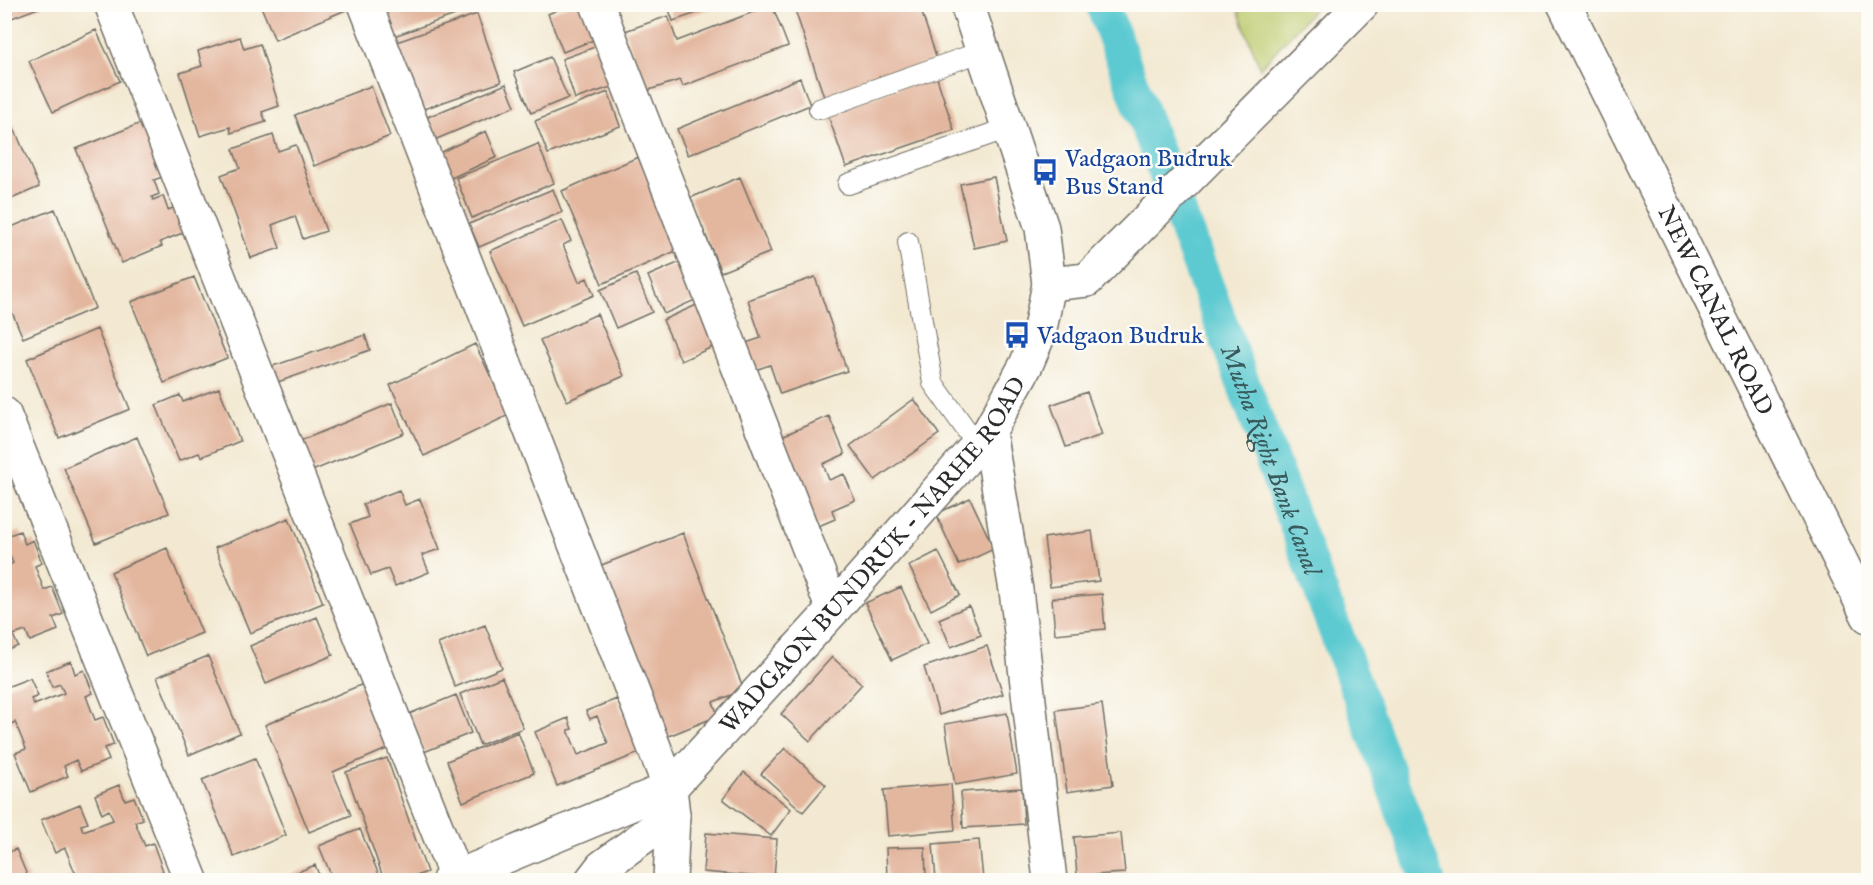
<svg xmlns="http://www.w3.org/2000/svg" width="1873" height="885" viewBox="0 0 1873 885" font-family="'IM FELL English',serif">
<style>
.green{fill:#bcc96b;stroke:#747a4b;stroke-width:1.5}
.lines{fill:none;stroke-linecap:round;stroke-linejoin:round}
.canal{stroke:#5dcad1;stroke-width:34}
.building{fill:#e3b69e}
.service-casing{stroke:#716e65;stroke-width:22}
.minor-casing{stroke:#716e65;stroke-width:36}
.tertiary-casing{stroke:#716e65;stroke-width:36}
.service{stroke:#fff;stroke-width:20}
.minor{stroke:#fff;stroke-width:33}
.tertiary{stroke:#fff;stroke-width:33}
.labels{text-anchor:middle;stroke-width:5;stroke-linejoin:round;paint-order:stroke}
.transit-label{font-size:24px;fill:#164399;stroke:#fdfcf7;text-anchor:start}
.street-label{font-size:24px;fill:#2b2b2b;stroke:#fdfcf7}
.water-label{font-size:26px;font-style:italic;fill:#3a5b5d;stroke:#fdfcf7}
</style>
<rect width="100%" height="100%" fill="#fdfcf7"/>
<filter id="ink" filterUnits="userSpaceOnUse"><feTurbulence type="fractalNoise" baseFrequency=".0167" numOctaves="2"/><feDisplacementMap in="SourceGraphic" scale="12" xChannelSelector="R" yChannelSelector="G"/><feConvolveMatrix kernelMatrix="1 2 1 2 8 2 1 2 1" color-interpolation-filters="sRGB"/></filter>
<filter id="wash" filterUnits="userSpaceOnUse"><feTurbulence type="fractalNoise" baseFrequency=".008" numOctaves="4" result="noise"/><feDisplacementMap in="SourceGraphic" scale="24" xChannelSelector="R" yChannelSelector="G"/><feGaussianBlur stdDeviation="1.35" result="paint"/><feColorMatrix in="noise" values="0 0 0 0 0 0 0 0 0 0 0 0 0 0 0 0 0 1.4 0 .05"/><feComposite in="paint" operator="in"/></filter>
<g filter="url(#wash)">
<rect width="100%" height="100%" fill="#f3e9d2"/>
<path class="green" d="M1236,5V4L1318,5L1260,68Z"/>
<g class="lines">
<path class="canal" id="s1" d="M1102,4L1428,880"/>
</g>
<g id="blocks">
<path class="building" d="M260,4H346L348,9L275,40Z
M380,4H468L470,10L391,37Z
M571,4H589L601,37L563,52L548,14Z
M667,4H721V5L673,21Z
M800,4H919L937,59L824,97L794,7Z
M4,5H46L4,21Z
M772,5L788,46L683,86L680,80L646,91L625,31L668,16L677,41Z
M477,14L501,82L415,112L391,44Z
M96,30L120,81L53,112L29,61Z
M240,37L244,49L260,44L279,106L262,112L266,122L231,133L230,127L200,136L180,73L202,66L198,51Z
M603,44L617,85L575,99L562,59Z
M550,57L568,98L531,113L514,72Z
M936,75L954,130L846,167L827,112Z
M800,78L810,105L688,155L677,129Z
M506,84L515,106L432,141L423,119Z
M371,86L390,136L314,166L295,115Z
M608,92L620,126L548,154L535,121Z
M4,104L39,187L4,202Z
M146,121L162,177L154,180L159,194L152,197L153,200L163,196L168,210L176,207L185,232L160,242L162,246L122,263L76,149Z
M486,131L497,157L449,179L437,154Z
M273,135L278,151L296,145L326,231L303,239L295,216L272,225L280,248L251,258L221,175L240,168L233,149Z
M538,144L554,183L472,218L456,178Z
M638,157L678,250L602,284L562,191Z
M740,177L771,252L721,272L690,198Z
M994,177L1007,241L974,248L960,184Z
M553,189L562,212L479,247L469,224Z
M55,209L95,308L23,338L4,293V230Z
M562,220L571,241L563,245L579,282L587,278L594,295L522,326L490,251Z
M687,259L704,296L664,314L648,276Z
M636,274L652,312L616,328L600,290Z
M194,277L227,358L164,383L131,302Z
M815,277L847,371L780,394L770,365L755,370L746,343L761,338L748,300Z
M701,303L719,344L681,361L663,320Z
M597,314L624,376L567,401L540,340Z
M97,329L130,409L59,438L27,359Z
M365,335L370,350L275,383L270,367Z
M475,344L509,415L424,456L390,385Z
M219,388L240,441L201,457L199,453L179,461L156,405L180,395L183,402Z
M1087,392L1102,435L1066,447L1051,405Z
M914,399L939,434L875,480L850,446Z
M392,403L404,433L312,471L300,441Z
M829,416L845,454L823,464L829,480L844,474L855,500L832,510L835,519L814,528L777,438Z
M137,437L169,513L96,543L64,468Z
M399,490L405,505L420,499L440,549L422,555L429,572L395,586L388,569L371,575L350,524L368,517L363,504Z
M970,498L994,549L959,565L936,514Z
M289,518L323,603L250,633L215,548Z
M20,531L25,544L33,540L42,563L35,566L44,590L52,587L63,614L53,618L58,630L30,641L26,631L13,635L18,646L4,652V567L13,563L9,554L4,556V537Z
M1092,531L1099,581L1050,587L1044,538Z
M683,533L744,690L713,702L718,716L666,737L599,566Z
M167,548L202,633L146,656L111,572Z
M938,551L960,595L931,610L909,566Z
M901,587L927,644L892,660L865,603Z
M1102,594L1105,629L1055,634L1052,598Z
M969,606L981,635L951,647L939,619Z
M317,617L333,655L266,684L250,646Z
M485,625L502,668L455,687L438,644Z
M987,646L1003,694L939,715L924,667Z
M208,656L240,733L189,755L157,677Z
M832,657L862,684L810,741L781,714Z
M71,661L75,674L84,670L93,693L86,696L95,720L103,717L114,745L104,748L109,760L81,771L76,760L64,766L68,776L31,792L15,753L26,749L15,722L4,727V688L30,678L38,696L31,699L34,705L64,693L60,684L52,687L46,671Z
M502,677L523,728L480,745L460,694Z
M363,684L389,748L333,772L351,815L309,832L265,725Z
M456,695L471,733L424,752L409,714Z
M617,699L639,753L557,786L535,732L568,718L572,729L568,730L578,755L608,743L597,716L590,719L586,711Z
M1102,704L1113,785L1067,792L1056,710Z
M1007,713L1017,774L955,785L945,724Z
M518,732L534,773L463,802L447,761Z
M785,748L826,785L803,812L761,774Z
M255,758L286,835L234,857L202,780Z
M387,758L427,872L404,880H384L346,772Z
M744,772L791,809L771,836L723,799Z
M951,784L955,830L888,836L884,790Z
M119,785L125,800L134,797L143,819L135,822L145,846L153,843L163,871L154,875L156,880H61L76,875L65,848L55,853L41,820L80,804L88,823L81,825L83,831L113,820L109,810L102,814L95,795Z
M1022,788L1024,824L963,828L961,792Z
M360,829L381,880H333L319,846Z
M706,833L777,839L774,878L703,872Z
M1121,833L1125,873L1077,876L1074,837Z
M979,840L983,879L936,880L933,844Z
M925,847L926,880H887L886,848Z
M16,849L29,880H4V854Z
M315,865L321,880H278Z"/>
</g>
</g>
<g filter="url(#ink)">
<use href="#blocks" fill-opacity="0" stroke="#716e65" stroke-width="1.5"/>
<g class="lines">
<defs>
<path id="service" d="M819,109L983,51
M848,184L1008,128
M908,242L933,383L977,445"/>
<path id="minor" d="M111,4L456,877
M365,4L670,788
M597,4L833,610
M4,414L191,880
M989,432L1016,590L1050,880
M592,880L602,867L673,815"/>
<g id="tertiary">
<path id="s2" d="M1564,4L1868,616"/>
<path d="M1049,284L1087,280L1362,4"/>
<path id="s3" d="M449,880L670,788L833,610L989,432L1026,365L1039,334L1049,284L1042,228L967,4"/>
<path d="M670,880L673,815L670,788"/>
</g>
</defs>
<use href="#service" class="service-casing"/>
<use href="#minor" class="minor-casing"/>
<use href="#tertiary" class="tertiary-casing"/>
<use href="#service" class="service"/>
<use href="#minor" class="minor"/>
<use href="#tertiary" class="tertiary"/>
</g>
</g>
<defs>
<symbol id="bus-bare" viewBox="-9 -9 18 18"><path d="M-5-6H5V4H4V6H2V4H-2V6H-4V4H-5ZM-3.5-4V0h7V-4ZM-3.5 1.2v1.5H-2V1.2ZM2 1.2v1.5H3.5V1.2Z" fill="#1a4fb4" stroke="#fdfcf7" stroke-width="2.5" paint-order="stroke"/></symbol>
</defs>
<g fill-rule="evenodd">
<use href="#bus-bare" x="1026" y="153" width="38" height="38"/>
<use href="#bus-bare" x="998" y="316" width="38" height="38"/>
</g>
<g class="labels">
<g class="transit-label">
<text x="1065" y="166">Vadgaon Budruk<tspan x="1065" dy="28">Bus Stand</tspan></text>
<text x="1037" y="343">Vadgaon Budruk</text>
</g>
<g class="street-label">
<text dy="8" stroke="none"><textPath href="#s2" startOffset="342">NEW CANAL ROAD</textPath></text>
<text dy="8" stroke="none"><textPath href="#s3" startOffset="549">WADGAON BUNDRUK - NARHE ROAD</textPath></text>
</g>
<g class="water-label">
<text dy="9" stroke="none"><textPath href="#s1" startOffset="486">Mutha Right Bank Canal</textPath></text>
</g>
</g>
<rect width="1873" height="885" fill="none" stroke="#fdfcf7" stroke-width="24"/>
</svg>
